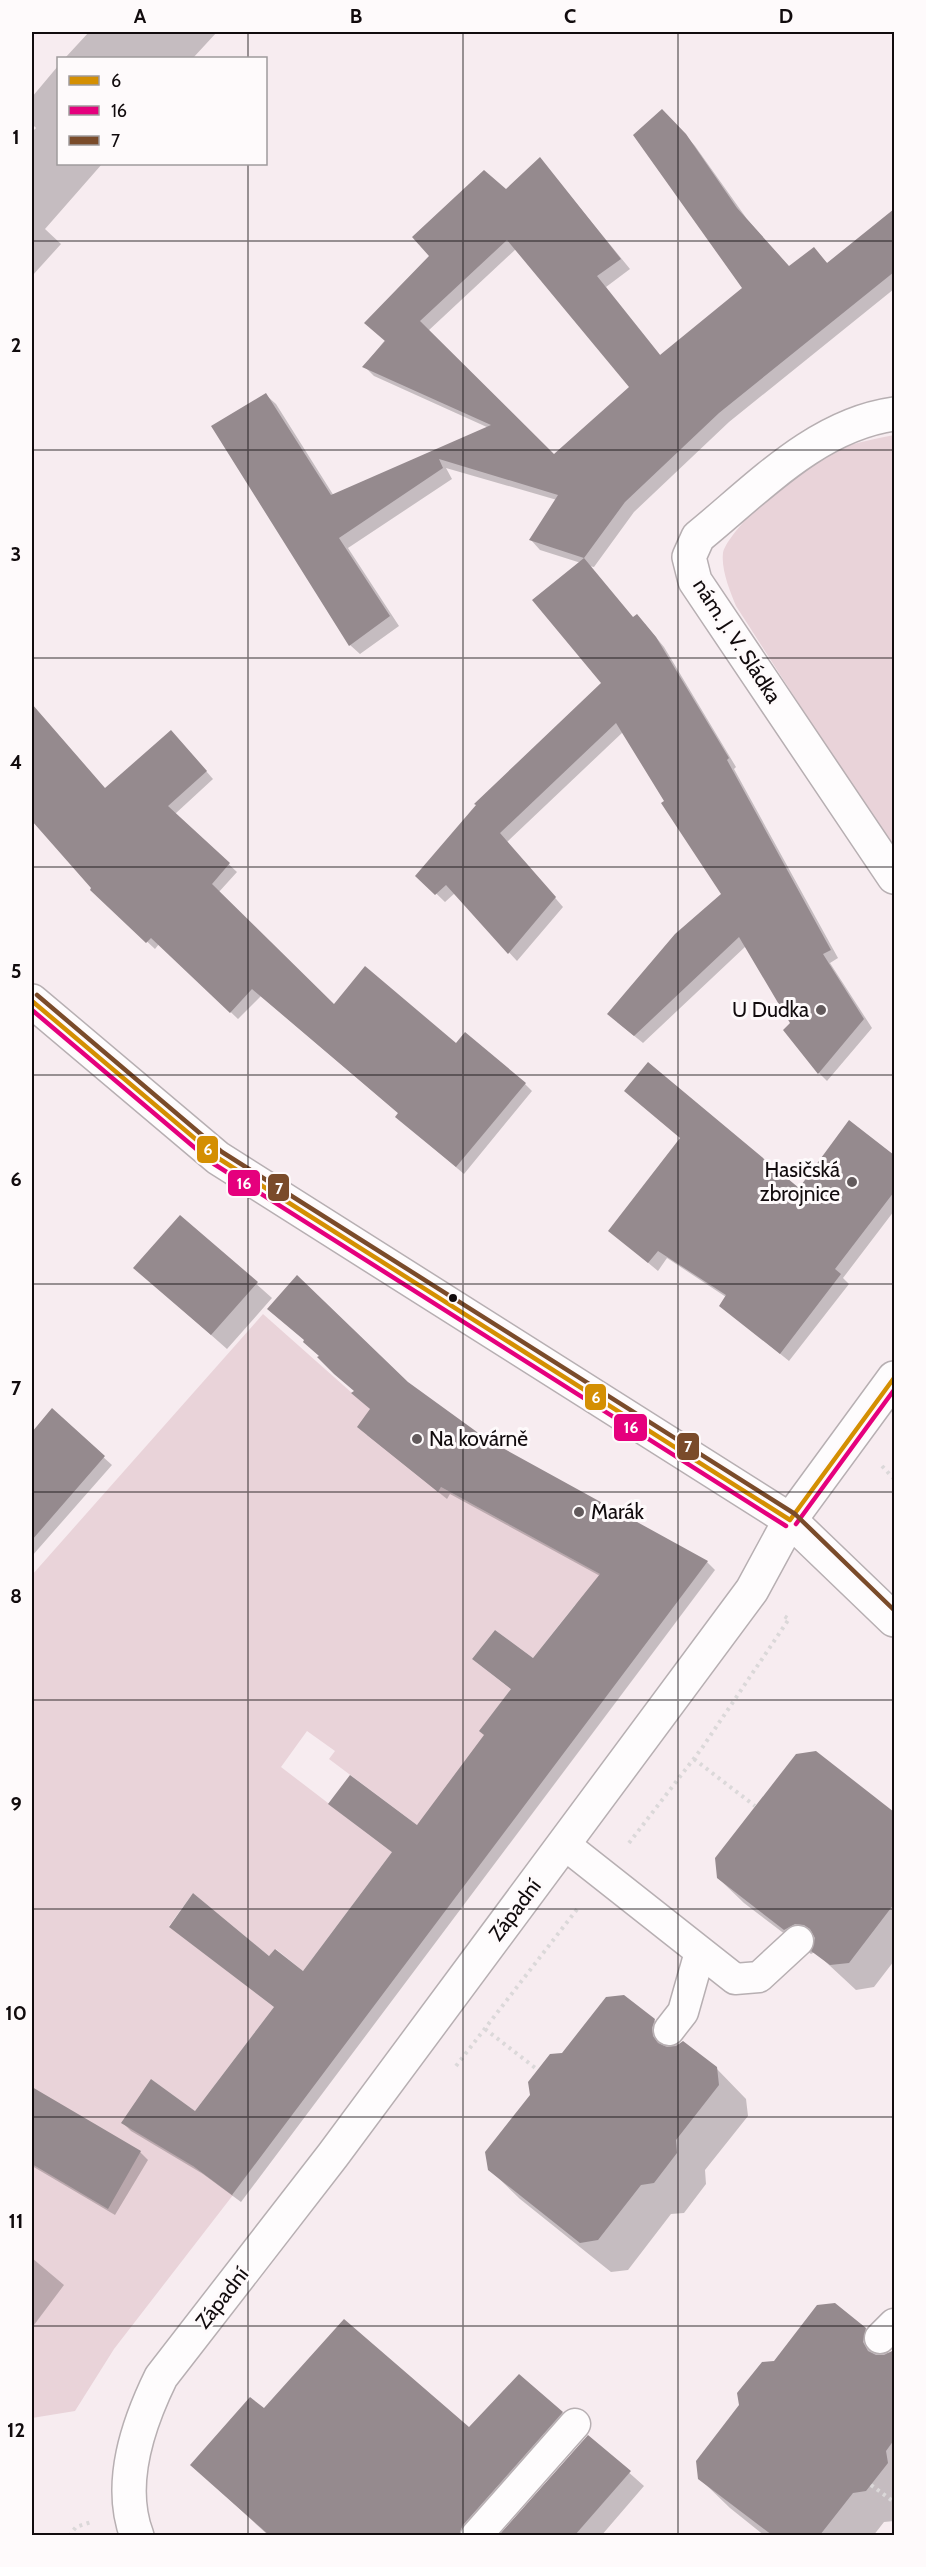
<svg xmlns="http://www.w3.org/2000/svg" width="926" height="2567" viewBox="0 0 926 2567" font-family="Cabin,sans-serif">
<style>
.green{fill:#e9d3d9}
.shadow{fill:#0003;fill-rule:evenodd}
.building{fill:#958a8e;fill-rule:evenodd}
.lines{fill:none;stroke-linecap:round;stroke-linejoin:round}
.service-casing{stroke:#b7afb2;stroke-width:33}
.minor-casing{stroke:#b7afb2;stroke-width:36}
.tertiary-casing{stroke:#b7afb2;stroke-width:36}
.path{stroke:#dbd8d9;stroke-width:4;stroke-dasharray:3 4.5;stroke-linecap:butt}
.service{stroke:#fefcfd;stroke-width:30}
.minor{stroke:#fefcfd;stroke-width:33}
.tertiary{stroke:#fefcfd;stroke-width:33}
.bus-1-casing{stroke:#fefafb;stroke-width:9}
.bus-2-casing{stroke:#fefafb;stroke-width:9}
.bus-3-casing{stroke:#fefafb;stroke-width:9}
.bus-1{stroke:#d48f02;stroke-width:4.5}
.bus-2{stroke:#e5007d;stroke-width:4.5}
.bus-3{stroke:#7a4b2a;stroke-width:4.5}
.grid{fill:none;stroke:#110b0d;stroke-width:1.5;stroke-opacity:0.55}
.poi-dot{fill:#625a5c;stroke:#fefafb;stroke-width:2}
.bus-dot{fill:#110b0d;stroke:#fefafb;stroke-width:2}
.labels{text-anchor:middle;stroke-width:6;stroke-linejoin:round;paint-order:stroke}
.street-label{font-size:21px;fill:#110b0d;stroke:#fefafb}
.poi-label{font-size:21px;fill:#110b0d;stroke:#fefafb;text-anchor:end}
.line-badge{stroke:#fefafb;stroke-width:2}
.badge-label{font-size:16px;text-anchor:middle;font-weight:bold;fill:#fff}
.neatline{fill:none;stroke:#110b0d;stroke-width:2}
.grid-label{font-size:20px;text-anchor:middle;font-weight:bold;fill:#110b0d}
</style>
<rect width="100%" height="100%" fill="#f7ecf0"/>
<path class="green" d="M894,435V852L736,606C730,591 721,570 723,553C726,534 792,470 811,460C835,447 868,440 894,435Z
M263,1314L370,1409L438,1491L441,1487L626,1588L575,1605L533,1658L495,1630L472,1659L511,1689L480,1731L504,1753L417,1825L329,1759L335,1751L307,1731L281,1767L392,1852L303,1971L276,1949L269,1956L193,1893L169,1926L274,2007L195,2111L151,2079L193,2166L233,2195L114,2349L75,2411L32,2418V1575Z"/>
<path class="shadow" d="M89,32H217L193,58H65Z
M58,66V164H102L45,229L61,244L32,276V132L36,128L32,124V97Z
M672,120L695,146L747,219L789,267L814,249L828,264L894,211V289L729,422L634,512L594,567L589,566L633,619L645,624L664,647L736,767L734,769L838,958L830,963L872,1028L827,1081L819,1073L792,1023L746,946L643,1043L617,1022L723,894L623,732L507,842L563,907L517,961L455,893L445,902L417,875L603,684L581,563L540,550L531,540L557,500L446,468L452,479L348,548L399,626L360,654L350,645L266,395L276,404L334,496L489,428L374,376L364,366L506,191L540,159L630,269L606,287L661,356L744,288ZM516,249L631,387L554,456L428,331Z
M32,709L106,790L178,739L213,779L175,814L237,872L218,893L334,1006L456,1045L525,1084L532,1091L464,1174L405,1124L399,1114L261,996L238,1019L159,944L155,949L99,897L94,888L32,819Z
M849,1122L894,1157V1211L843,1278L849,1284L789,1361L721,1306L726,1297L667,1258L658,1271L610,1231L799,1191Z
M181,1217L272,1298L227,1349L135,1268Z
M407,1383L488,1441L707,1562L715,1570L241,2202L203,2174L131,2131L123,2123L195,2113L276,2008L171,1927L269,1958L303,1973L393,1853L330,1804L418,1827L486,1736L512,1690L474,1659L534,1660L600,1576L450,1494L447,1499L367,1435Z
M52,1411L112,1465L32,1556V1434Z
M816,1753L894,1814V1961L874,1987L856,1990L815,1952L811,1954L744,1903L718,1878Z
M654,2020L679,2045L716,2068L746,2099L748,2116L705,2170L706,2184L684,2213L671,2214L628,2270L611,2272L520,2199L489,2169L563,2054Z
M32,2089L140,2152L148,2160L115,2215L32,2166Z
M32,2258L64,2285L34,2325L32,2323Z
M865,2329L889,2353L894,2352V2521L884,2522L873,2536H765L730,2508L699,2478L774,2362Z
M264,2410L469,2430L562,2413L576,2427L480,2536H269L192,2465Z
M589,2437L644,2486L601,2536H501Z"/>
<path class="building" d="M662,109L686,134L737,208L789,266L814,247L827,263L894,209V272L719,413L625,502L584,558L529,540L558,495L439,459L443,468L339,538L390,616L349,646L211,426L266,393L331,495L491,425L362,367L385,341L364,323L429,256L412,237L484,170L506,189L540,157L621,259L597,276L660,355L742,288L633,135ZM507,240L629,387L554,454L420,321Z
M584,558L633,617L637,614L656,637L729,758L727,760L831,950L823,954L864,1019L818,1074L783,1030L790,1023L739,937L634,1036L607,1014L675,934L721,894L661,803L664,801L616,723L500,833L556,897L508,954L446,885L435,895L415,876L476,805L474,804L601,683L532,600Z
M32,704L105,788L171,730L207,771L168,806L230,863L212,884L334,1004L365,966L456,1043L465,1032L526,1083L456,1167L395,1117L398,1113L252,989L230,1013L151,938L146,943L90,890L91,888L32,821Z
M648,1062L799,1188L849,1120L894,1155V1192L835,1269L841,1274L780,1354L719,1306L726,1295L658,1251L648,1263L608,1231L680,1138L624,1091Z
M180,1215L258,1282L211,1335L133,1268Z
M297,1275L408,1382L488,1440L708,1561L232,2195L193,2166L121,2123L151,2079L195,2111L274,2007L169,1927L193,1893L269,1956L275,1949L303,1971L392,1852L328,1804L350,1775L417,1825L484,1735L479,1731L511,1689L472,1659L495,1630L533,1658L600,1574L441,1487L438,1492L357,1427L370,1409L351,1393L354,1391L334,1374L317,1357L319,1356L303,1342L304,1340L267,1309Z
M52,1408L105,1456L32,1540V1432Z
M816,1751L894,1812V1904L849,1963L830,1965L811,1951L815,1938L810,1929L804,1925L795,1924L784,1930L717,1878L715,1858L796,1754Z
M624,1995L655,2019L652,2028L653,2036L658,2043L667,2047L676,2046L683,2041L717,2067L719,2085L676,2140L677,2153L654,2183L641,2185L598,2240L580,2243L488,2170L485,2152L530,2095L528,2082L550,2054L562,2053L606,1997Z
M32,2087L141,2151L108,2209L32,2164Z
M835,2303L866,2328L863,2342L868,2351L876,2355H884L894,2350V2440L886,2451L888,2463L866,2491L853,2493L820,2535H772L698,2479L696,2461L739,2405L737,2393L762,2362L774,2361L817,2305Z
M344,2319L469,2427L519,2374L563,2412L463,2525L459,2535H269L190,2465L250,2397L264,2408Z
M588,2435L631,2471L575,2535H499Z"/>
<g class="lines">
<defs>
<path id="service" d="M564,1844L735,1979L759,1977L798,1941
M669,2030L683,2012L700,1952
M880,2338L894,2324
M476,2536L575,2424"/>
<path id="minor" d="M894,414C816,425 757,489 698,537L689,557L695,581L894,877
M137,2536C117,2484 138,2424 161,2377L333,2155L752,1590L790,1520L894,1378"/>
<path id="tertiary" d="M32,1001L218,1158L790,1520L894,1620"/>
</defs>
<use href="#service" class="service-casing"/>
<use href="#minor" class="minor-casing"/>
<use href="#tertiary" class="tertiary-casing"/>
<path class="path" d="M882,1466L894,1479
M694,1759L755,1806
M629,1843L702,1748L789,1619L784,1616
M485,2029L538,2070
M456,2066L578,1908
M871,2485L894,2502
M69,2536L76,2527L91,2522
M893,2536L894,2534"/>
<use href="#service" class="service"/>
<use href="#minor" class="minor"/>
<use href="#tertiary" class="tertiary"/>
<defs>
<path id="bus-1" d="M32,1001L218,1158L790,1520
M790,1520L894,1378"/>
<path id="bus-2" d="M32,1010L214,1164L786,1526
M796,1524L894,1390"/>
<path id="bus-3" d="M37,995L222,1152L795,1514L894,1610"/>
</defs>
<use href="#bus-1" class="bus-1-casing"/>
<use href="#bus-2" class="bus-2-casing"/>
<use href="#bus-3" class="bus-3-casing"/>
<use href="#bus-1" class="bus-1"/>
<use href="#bus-2" class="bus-2"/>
<use href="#bus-3" class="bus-3"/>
</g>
<path class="grid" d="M248,32V58M463,32V2536M678,32V2536M248,164V2536M32,241H894M32,450H894M32,658H894M32,867H894M32,1075H894M32,1284H894M32,1492H894M32,1700H894M32,1909H894M32,2117H894M32,2326H894"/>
<g class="poi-dot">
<circle cx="821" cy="1010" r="6"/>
<circle cx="852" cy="1182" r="6"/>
<circle cx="417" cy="1439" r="6"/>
<circle cx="579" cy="1512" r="6"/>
</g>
<circle class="bus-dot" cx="453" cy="1298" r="5"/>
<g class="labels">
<g class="street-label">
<text transform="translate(737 641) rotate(57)" y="7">nám. J. V. Sládka</text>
<text transform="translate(515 1910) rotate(-53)" y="7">Západní</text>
<text transform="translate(222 2298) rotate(-52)" y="7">Západní</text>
</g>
<g class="poi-label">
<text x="809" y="1017">U Dudka</text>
<text x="840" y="1177">Hasičská<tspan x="840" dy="24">zbrojnice</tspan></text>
<text x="429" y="1446" text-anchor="start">Na kovárně</text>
<text x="591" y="1519" text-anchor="start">Marák</text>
</g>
</g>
<g class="line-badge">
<rect x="196" y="1135" width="23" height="29" rx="6" fill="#d48f02"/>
<rect x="227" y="1169" width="34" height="28" rx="6" fill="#e5007d"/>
<rect x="267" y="1173" width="23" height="29" rx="6" fill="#7a4b2a"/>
<rect x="584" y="1383" width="23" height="28" rx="6" fill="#d48f02"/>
<rect x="613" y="1413" width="35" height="29" rx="6" fill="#e5007d"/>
<rect x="676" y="1432" width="24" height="29" rx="6" fill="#7a4b2a"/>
</g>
<g class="badge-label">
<text x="208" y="1155">6</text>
<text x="244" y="1189">16</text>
<text x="279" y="1194">7</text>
<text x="596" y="1403">6</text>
<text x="631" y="1433">16</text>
<text x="688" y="1452">7</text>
</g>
<rect width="926" height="2567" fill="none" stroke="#fefafb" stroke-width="66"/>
<rect x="57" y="57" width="210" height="108" fill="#fefafb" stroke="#9f9a9c" stroke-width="1.5"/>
<rect x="69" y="76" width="30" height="9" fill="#d48f02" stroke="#9f9a9c" stroke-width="1.5"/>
<text x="111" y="87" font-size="18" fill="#110b0d">6</text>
<rect x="69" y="106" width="30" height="9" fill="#e5007d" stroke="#9f9a9c" stroke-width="1.5"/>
<text x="111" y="117" font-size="18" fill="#110b0d">16</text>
<rect x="69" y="136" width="30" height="9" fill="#7a4b2a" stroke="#9f9a9c" stroke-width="1.5"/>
<text x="111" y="147" font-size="18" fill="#110b0d">7</text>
<rect x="33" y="33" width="860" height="2501" class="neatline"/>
<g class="grid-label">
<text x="140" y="23">A</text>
<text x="356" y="23">B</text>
<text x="570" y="23">C</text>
<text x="786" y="23">D</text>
<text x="16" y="144">1</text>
<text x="16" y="352">2</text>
<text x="16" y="561">3</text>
<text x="16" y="769">4</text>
<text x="16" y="978">5</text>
<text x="16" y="1186">6</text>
<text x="16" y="1395">7</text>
<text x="16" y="1603">8</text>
<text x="16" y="1811">9</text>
<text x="16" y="2020">10</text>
<text x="16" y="2228">11</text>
<text x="16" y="2437">12</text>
</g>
</svg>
